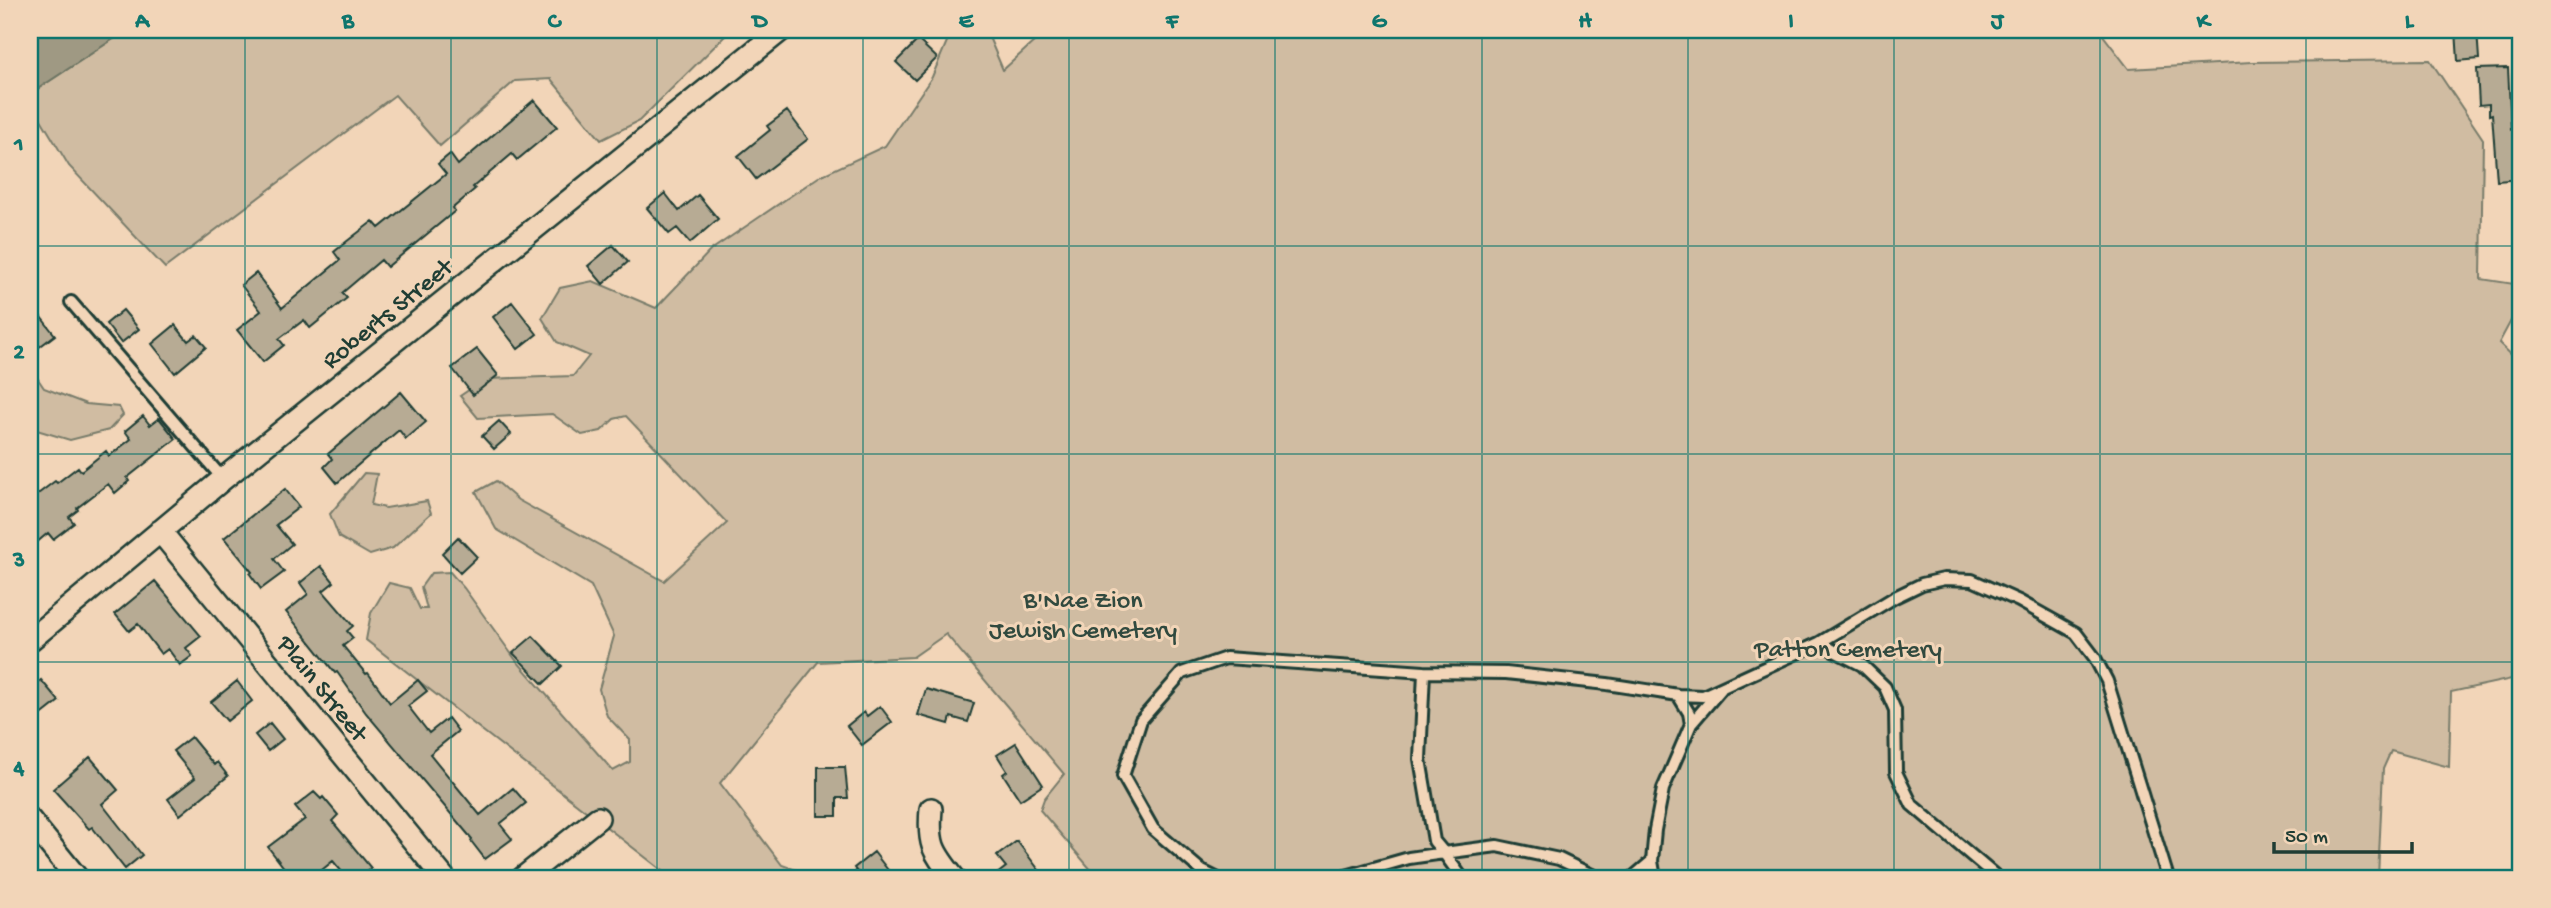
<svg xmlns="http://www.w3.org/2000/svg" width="2551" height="908" viewBox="0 0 2551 908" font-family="'Gochi Hand',sans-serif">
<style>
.green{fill:#d0bca2;stroke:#787c6b;stroke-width:2}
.water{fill:#9f9983;stroke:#6c7463;stroke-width:2}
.building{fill:#b7ab94;stroke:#1f3d34;stroke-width:2}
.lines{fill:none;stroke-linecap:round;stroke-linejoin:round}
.lane-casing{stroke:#1f3d34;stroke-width:16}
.street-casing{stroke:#1f3d34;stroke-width:26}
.lane{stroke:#f2d5b8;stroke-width:10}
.street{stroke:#f2d5b8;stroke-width:21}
.grid{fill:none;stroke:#0f766e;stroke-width:2;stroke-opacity:0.55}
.labels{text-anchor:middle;stroke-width:6;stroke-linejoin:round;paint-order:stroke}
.street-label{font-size:26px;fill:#1f3d34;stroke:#f2d5b8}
.park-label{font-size:26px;fill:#314a3f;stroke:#f2d5b8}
.neatline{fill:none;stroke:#0f766e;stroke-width:2.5}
.grid-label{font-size:23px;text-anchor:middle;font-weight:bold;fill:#0f766e}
</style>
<rect width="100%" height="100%" fill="#f2d5b8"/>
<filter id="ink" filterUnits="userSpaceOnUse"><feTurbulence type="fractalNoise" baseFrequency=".0143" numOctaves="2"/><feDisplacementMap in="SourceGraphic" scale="14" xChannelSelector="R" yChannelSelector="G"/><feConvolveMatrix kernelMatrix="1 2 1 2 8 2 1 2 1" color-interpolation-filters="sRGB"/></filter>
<g filter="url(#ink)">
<path class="green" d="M127,30H731L639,121L601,140L551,79L515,81L440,146L395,95L165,268L69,166L30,101V94Z
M971,30H986L1003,70L1047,30H2099L2129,69L2252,62L2430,60L2483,139L2481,279L2521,285V302L2499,343L2521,364V677L2451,692L2449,767L2391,751L2383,769L2378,878H1098L1040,810L1044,799L1064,774L946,634L913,657L818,662L720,783L782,865L805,873L810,878H672L366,640L371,613L389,583L410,588L420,609H427L421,587L431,573L450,572L464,588L515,659L613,771L630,762V740L607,716L599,689L614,636L591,586L496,529L476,492L496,481L518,500L664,581L727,523L626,416L614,419L601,431L582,435L552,414L478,418L460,396L485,379L573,376L589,356L557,342L542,318L560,288L593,281L656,308L711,250L820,176L885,146L932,77L948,39Z
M30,367L44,388L86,404L119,407L123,415L109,430L70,440L30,428Z
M364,473L377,474L371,505L386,508L427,501L431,513L393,548L370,555L339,537L330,514Z"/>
<path class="water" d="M30,30H127L30,94Z"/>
<path class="building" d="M2456,30H2477L2479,59L2458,61Z
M918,40L937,58L915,80L896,62Z
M2508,68L2511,129L2521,128V179L2497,181L2492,114L2489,115V104L2479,105L2477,69Z
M534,100L557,127L517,160L512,154L473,187L475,189L453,208L455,211L387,267L381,260L342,293L347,298L310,328L304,320L279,339L284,345L263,362L237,330L261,311L241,285L256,273L282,308L340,260L334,252L346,242L373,221L379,228L446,174L438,164L450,154L458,165Z
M787,111L808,139L756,179L738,156L770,130L767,126Z
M665,193L679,211L698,195L718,219L690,243L677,228L669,234L647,208Z
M613,245L628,262L603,284L588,266Z
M512,302L537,334L518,349L493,317Z
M30,303L55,335L30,354Z
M123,310L139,329L121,343L106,324Z
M175,325L188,341L196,335L206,347L175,373L152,344Z
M477,349L498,375L473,395L452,368Z
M401,392L426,422L406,439L399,430L337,483L324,467L332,459L328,454Z
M143,416L150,425L159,418L176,439L127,478L129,481L115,493L108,484L77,508L78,510L69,517L74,523L53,539L48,533L30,548V500L55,481L57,483L78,467L81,471L106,451L109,456L131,439L125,431Z
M499,421L511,434L494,449L482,436Z
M285,489L299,507L276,525L292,544L274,559L284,572L261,589L250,574L252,572L224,538Z
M458,537L477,557L460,573L442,553Z
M321,566L334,582L323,591L353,626L347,631L353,638L343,646L366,674L368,673L390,703L418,680L427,691L408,706L429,733L448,718L458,731L430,754L480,815L513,788L526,803L500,824L512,839L485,859L471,841L472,839L366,713L337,672L335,673L286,612L308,594L300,583Z
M155,581L201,636L186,648L192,656L180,665L168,649L161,654L138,624L129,631L115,614Z
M533,636L562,666L543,684L513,653Z
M41,680L59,701L30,724V689Z
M237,681L252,701L227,721L211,702Z
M926,689L974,703L968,722L951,717L949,724L918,715Z
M880,706L892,722L862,745L847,726L864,712L867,716Z
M270,723L283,739L268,751L255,735Z
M191,737L214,765L217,762L228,776L180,815L168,799L195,778L173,751Z
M1016,743L1043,785L1020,800L1003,774L1007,771L997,755Z
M90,757L118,790L102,804L142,855L125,869L92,827L89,829L53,789Z
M818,767H845L848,798H837V816H818Z
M314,792L321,799L323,797L338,815L332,821L371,868L359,878H347L333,861L312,878H292L268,847L305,819L295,807Z
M1017,841L1045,878H992L1006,867L997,856Z
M874,852L894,878H862L854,868Z"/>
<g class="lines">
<defs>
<path id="lane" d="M71,302L223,479
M1819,643L1862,665L1885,687L1895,710L1896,772L1912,805L1998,878
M1424,672L1420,759L1434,841L1444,853L1497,846L1559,859L1598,878
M1691,724L1721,689
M1652,861L1655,878
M1216,878L1202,871L1153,829L1123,776L1141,720L1182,673L1226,658L1424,672L1506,673L1607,684L1678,695L1703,696L1819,643L1895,597L1922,584L1944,579L1972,580L2019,601L2076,633L2095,658L2107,681L2168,878
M1339,878L1409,858L1444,853L1462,878
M1632,878L1652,861L1655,830L1663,789L1691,724L1689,713L1678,695"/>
<path id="street" d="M160,531L444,878
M30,640L223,479L781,30
M931,809C928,843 932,851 954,878
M30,820L77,878
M523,878L598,818"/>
</defs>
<use href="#lane" class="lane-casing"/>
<use href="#street" class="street-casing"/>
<use href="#lane" class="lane"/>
<use href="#street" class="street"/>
</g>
</g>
<path class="grid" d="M245,30V878M451,30V878M657,30V878M863,30V878M1069,30V878M1275,30V878M1482,30V878M1688,30V878M1894,30V878M2100,30V878M2306,30V878M30,246H2521M30,454H2521M30,662H2521"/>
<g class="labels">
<g class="street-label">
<text transform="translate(386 312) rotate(-39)" y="9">Roberts Street</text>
<text transform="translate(324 687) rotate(51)" y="9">Plain Street</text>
</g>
<g class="park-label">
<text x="1083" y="607">B'Nae Zion<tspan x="1083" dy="30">Jewish Cemetery</tspan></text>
<text x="1848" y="656">Patton Cemetery</text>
</g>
</g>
<rect width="2551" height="908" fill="none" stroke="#f2d5b8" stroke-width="77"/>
<path d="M2274 842v10h138v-10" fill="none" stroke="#1f3d34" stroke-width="3.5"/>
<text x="2285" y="842" font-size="21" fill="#1f3d34" stroke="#f2d5b8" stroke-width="5" paint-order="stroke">50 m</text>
<rect x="38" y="38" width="2474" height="832" class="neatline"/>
<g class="grid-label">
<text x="142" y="27">A</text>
<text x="348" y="27">B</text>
<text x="554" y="27">C</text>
<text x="760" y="27">D</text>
<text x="966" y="27">E</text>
<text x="1172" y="27">F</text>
<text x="1379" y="27">G</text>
<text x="1585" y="27">H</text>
<text x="1791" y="27">I</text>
<text x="1997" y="27">J</text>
<text x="2203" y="27">K</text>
<text x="2409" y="27">L</text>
<text x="19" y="150">1</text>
<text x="19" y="358">2</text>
<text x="19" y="566">3</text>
<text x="19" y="774">4</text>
</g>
</svg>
